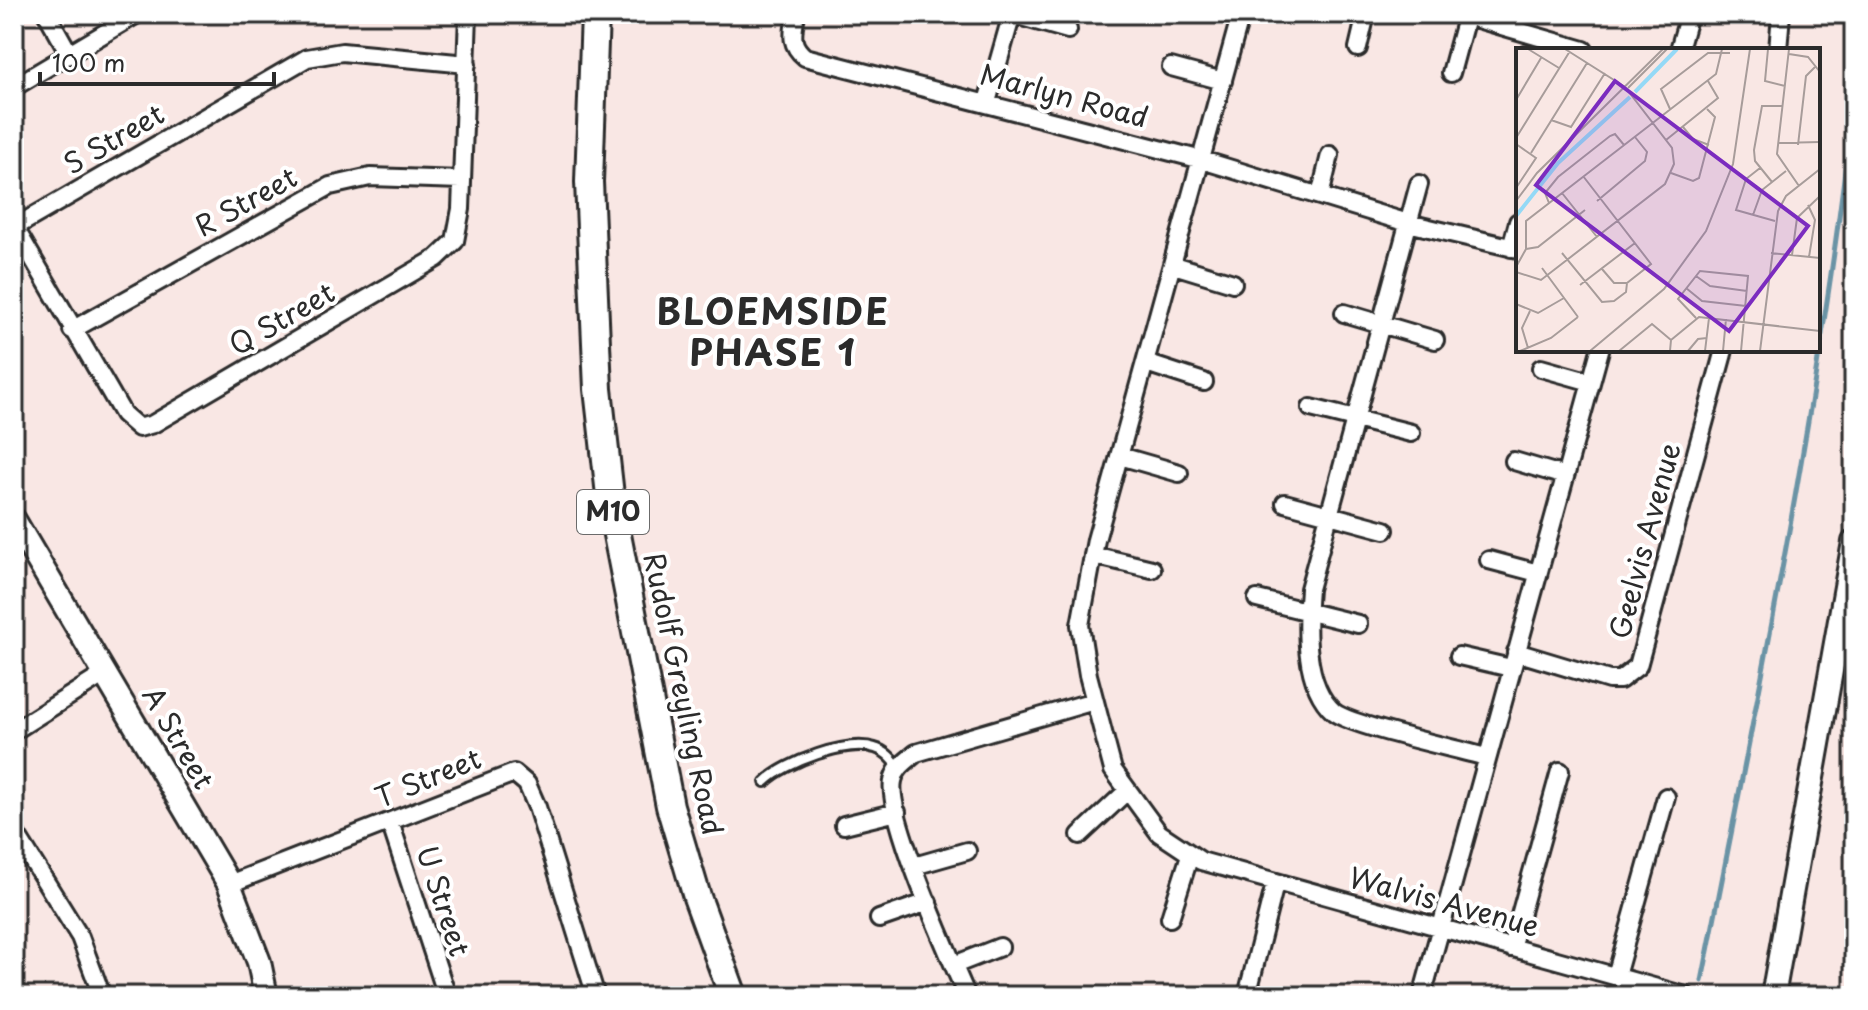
<svg xmlns="http://www.w3.org/2000/svg" width="1868" height="1010" viewBox="0 0 1868 1010" font-family="'Playpen Sans',sans-serif">
<style>
.lines{fill:none;stroke-linecap:round;stroke-linejoin:round}
.stream{stroke:#6a93a5;stroke-width:5}
.lane-casing{stroke:#2b2b2b;stroke-width:14}
.street-casing{stroke:#2b2b2b;stroke-width:22}
.secondary-casing{stroke:#2b2b2b;stroke-width:28}
.primary-casing{stroke:#2b2b2b;stroke-width:32}
.lane{stroke:#fff;stroke-width:8}
.street{stroke:#fff;stroke-width:16}
.secondary{stroke:#fff;stroke-width:22}
.primary{stroke:#fff;stroke-width:26}
.labels{text-anchor:middle;stroke-width:8;stroke-linejoin:round;paint-order:stroke}
.shield{fill:#fff;stroke:#6b6b6b;stroke-width:2}
.shield-label{font-size:26px;font-weight:bold;fill:#2b2b2b}
.street-label{font-size:28px;fill:#2b2b2b;stroke:#fff}
.district-label{font-size:36px;font-weight:bold;letter-spacing:2px;fill:#2b2b2b;stroke:#fff}
.inset-river{fill:none;stroke:#94d9f6;stroke-width:4}
.inset-road{fill:none;stroke:#a79c9a;stroke-width:2}
.view{fill:#7b2cbf;fill-opacity:0.15;stroke:#7b2cbf;stroke-width:4}
.inset-edge{fill:none;stroke:#2b2b2b;stroke-width:4}
</style>
<rect width="100%" height="100%" fill="#f9e7e4"/>
<filter id="ink" filterUnits="userSpaceOnUse"><feTurbulence type="fractalNoise" baseFrequency=".0125" numOctaves="2"/><feDisplacementMap in="SourceGraphic" scale="16" xChannelSelector="R" yChannelSelector="G"/><feConvolveMatrix kernelMatrix="1 2 1 2 8 2 1 2 1" color-interpolation-filters="sRGB"/></filter>
<g filter="url(#ink)">
<g class="lines">
<path class="stream" d="M1702,981C1760,687 1821,394 1854,95"/>
<defs>
<path id="lane" d="M765,782C785,762 848,739 875,748C886,751 892,759 899,767"/>
<path id="street" d="M47,14L70,55
M796,14C793,33 789,44 805,57L1202,160L1408,223L1518,249
M1011,14L1068,30
M1241,14L1096,540L1080,625L1088,675L1113,770L1159,833L1201,861L1686,996
M1460,14L1584,50
M1358,48L1366,14
M1679,50L1689,14
M1778,50L1781,14
M1171,67L1223,81
M1451,73L1467,14
M14,87L137,14
M987,102L1012,14
M1419,184L1309,589C1306,626 1303,685 1334,712C1351,726 1458,749 1486,757
M1320,196L1330,155
M14,226L123,414L139,428L153,424L437,258L455,241L461,209L468,14
M15,227L307,58L342,52L467,64
M1511,248L1518,222
M1174,265L1233,283
M1344,313L1435,340
M72,330L330,186L370,177L462,180
M1146,363L1204,382
M1541,368L1591,382
M1311,408L1411,433
M1120,456L1179,473
M1514,461L1565,476
M1285,503L1385,530
M1093,555L1152,569
M1489,560L1538,573
M1257,599L1358,624
M1516,652L1609,680H1620L1638,666L1724,350
M1459,656L1511,668
M14,731L106,673
M390,822L447,996
M844,825L897,812
M14,831L80,937L102,996
M1080,835L1127,791
M914,866L967,851
M229,884L514,773L527,784L537,807L596,996
M1170,918L1190,855
M879,919L928,902
M1511,948L1560,771
M954,965L1000,947
M1616,976L1666,797
M967,996C950,957 886,816 893,781C895,768 907,761 916,753L1094,701
M1247,996L1275,884
M1422,996L1600,350"/>
<path id="secondary" d="M14,520L229,884L259,962L266,996
M1773,996L1854,542"/>
<path id="primary" d="M595,14L589,182L598,389L611,504L670,806L697,897L733,996"/>
</defs>
<use href="#lane" class="lane-casing"/>
<use href="#street" class="street-casing"/>
<use href="#secondary" class="secondary-casing"/>
<use href="#primary" class="primary-casing"/>
<use href="#lane" class="lane"/>
<use href="#street" class="street"/>
<use href="#secondary" class="secondary"/>
<use href="#primary" class="primary"/>
</g>
</g>
<g class="labels">
<rect class="shield" x="577" y="490" width="72" height="44" rx="6"/>
<g class="shield-label">
<text x="613" y="521">M10</text>
</g>
<g class="street-label">
<text transform="translate(1064 96) rotate(15)" y="10">Marlyn Road</text>
<text transform="translate(114 139) rotate(-30)" y="10">S Street</text>
<text transform="translate(246 202) rotate(-29)" y="10">R Street</text>
<text transform="translate(282 319) rotate(-30)" y="10">Q Street</text>
<text transform="translate(1645 541) rotate(-75)" y="10">Geelvis Avenue</text>
<text transform="translate(683 694) rotate(78)" y="10">Rudolf Greyling Road</text>
<text transform="translate(178 738) rotate(60)" y="10">A Street</text>
<text transform="translate(428 778) rotate(-22)" y="10">T Street</text>
<text transform="translate(443 901) rotate(72)" y="10">U Street</text>
<text transform="translate(1444 902) rotate(15)" y="10">Walvis Avenue</text>
</g>
<g class="district-label">
<text x="773" y="325">BLOEMSIDE<tspan x="773" dy="41">PHASE 1</tspan></text>
</g>
</g>
<g transform="translate(1516 48)">
<rect width="304" height="304" fill="#f9e7e4"/>
<path class="inset-river" d="M119,44L161,1M0,168L42,115L114,49"/>
<path class="inset-road" d="M12,1L43,20M252,1L249,33L269,38M273,1L261,106L283,138M273,6L292,9L304,24M112,40L151,1M0,52L25,10M154,61L145,41L192,5H214M35,72L55,79L89,25M167,79L177,91L193,97M0,90L54,3M150,92L202,50L192,33M262,95L304,94M0,96L20,110L0,140M282,97L290,28L300,18M15,105L71,15M244,120L230,131L220,162L259,173M155,125L177,133L183,130L199,69L191,61M67,128L135,216L111,235H98L86,221M256,134L239,113L238,102L246,58H267M46,145L81,189M0,153L21,125L147,1M81,153L129,113L131,104L119,89M33,155L29,145L42,129L94,88L99,86L108,97M292,157L299,172L293,209M237,167L246,142L270,123M10,201L22,199L69,162M46,205L86,254L98,253L110,244L111,235M255,205L304,210M276,207L281,170L304,148M0,219L10,201V173L200,26L206,1M26,220L62,269M0,224L25,232L149,136L158,116L156,100L109,39L49,1M180,228L194,238L231,243M64,237L119,195M170,240L186,253L230,258M0,256L22,265L48,250M180,270L162,251L184,223L232,228L225,303M12,300L6,280L14,263M4,303L35,290L62,269M74,303L148,241L190,183L217,116L234,1M103,303L136,276L155,292M154,303L155,292L183,269L304,283M172,303L182,291L191,290M189,303L193,270M207,303L210,271M244,303L262,163L270,148L304,121"/>
<path class="view" d="M99,33L292,178L213,283L20,137Z"/>
<rect width="304" height="304" class="inset-edge"/>
</g>
<rect width="1868" height="1010" fill="none" stroke="#fff" stroke-width="48"/>
<rect x="24" y="24" width="1820" height="962" fill="none" stroke="#2b2b2b" stroke-width="3" filter="url(#ink)"/>
<path d="M40 72v12h234v-12" fill="none" stroke="#2b2b2b" stroke-width="4"/>
<text x="52" y="72" font-size="24" fill="#2b2b2b" stroke="#ffffff" stroke-width="6" paint-order="stroke">100 m</text>
</svg>
